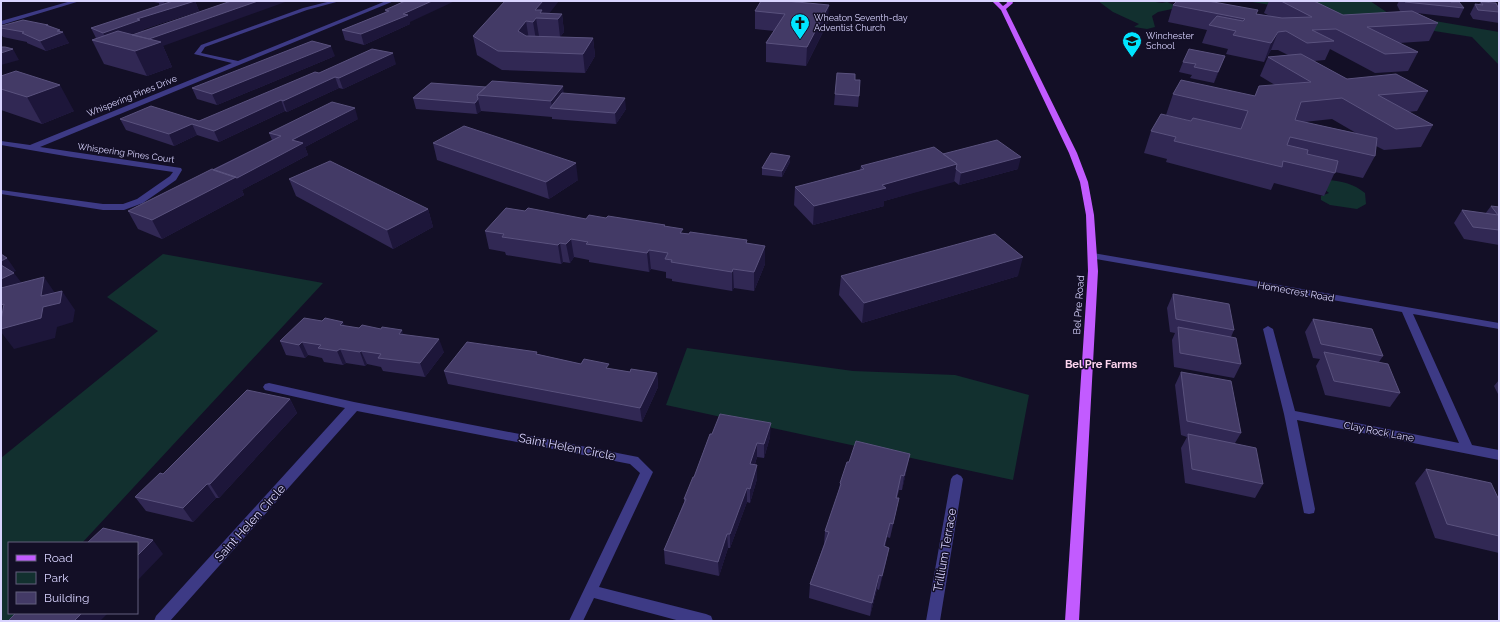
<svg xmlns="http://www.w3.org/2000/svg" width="1500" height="622" viewBox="0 0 1500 622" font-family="Raleway,sans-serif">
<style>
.green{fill:#12302f}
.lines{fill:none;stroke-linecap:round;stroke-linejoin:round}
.minor{fill:#3d3a85;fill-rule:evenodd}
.major{fill:#c25bff;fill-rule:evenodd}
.wall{fill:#312854;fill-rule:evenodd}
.shaded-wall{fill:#1d163a}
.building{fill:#433a66;stroke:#5a527e}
.labels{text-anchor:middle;stroke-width:3;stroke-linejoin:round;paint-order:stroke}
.far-poi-label{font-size:9px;fill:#d9d4ff;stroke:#130f26;text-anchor:start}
.far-street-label{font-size:9px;fill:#d9d4ff;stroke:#130f26}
.street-label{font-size:10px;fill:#d9d4ff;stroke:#130f26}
.neighbourhood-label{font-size:11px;font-weight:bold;fill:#ffd6f0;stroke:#130f26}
.near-street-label{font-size:12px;fill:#d9d4ff;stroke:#130f26}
</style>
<rect width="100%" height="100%" fill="#130f26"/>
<path class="green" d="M1098,1H1149L1162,3L1167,2L1174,5L1172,9L1158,12L1152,16L1155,27L1147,29L1134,27L1139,24L1113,12Z
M1246,1H1370L1388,13L1499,32V65L1472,37Z
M1328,180C1342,181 1354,184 1365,193L1366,204L1357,209L1330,205L1321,200V196L1329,193L1324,189Z
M163,254L323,283L82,543H9V613H17L9,621H1V458L158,331L107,297Z
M687,348L853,371L955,375L1029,395L1013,480L666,405Z"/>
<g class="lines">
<path class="minor" d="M71,1H80L1,25V21Z
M331,1H340L307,10L205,47L201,53L238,61L386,1H394L40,147L181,168L182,170L176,180L143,203L124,210H103L1,194V190L103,204H123L137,199L170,176L173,172L71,157L1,145V141L30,145L232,63L194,54L201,45L303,8Z
M1093,253L1499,323V329L1413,314L1472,445L1499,450V460L1297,420L1315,509L1314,513L1309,514L1304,513L1284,414L1263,329L1268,326L1273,329L1295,411L1459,443L1402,312L1090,258L1088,256Z
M269,383L354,402L638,457L653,472L599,587L706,614L711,616L713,621H680L594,598L583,621H569L640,473L630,464L357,411L170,621H154L156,616L345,408L265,390L263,387L265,384Z
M957,474L961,476L963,479L940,621H926L951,479L953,476Z"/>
<path class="major" d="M992,1H998L1003,6L1007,3L1006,1H1012L1013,3L1006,9L1077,153L1088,182L1094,215L1098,271L1079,621H1065L1088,271L1086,215L1080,182L1069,153L1001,10Z"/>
</g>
<path class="wall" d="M149,1H195L199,11L144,29V30L131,34L163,46L172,67L147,76L104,64L92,40L96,38L91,28L161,5H159V3Z
M405,1L410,24L364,45L345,40L342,30L386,12L385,10Z
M761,1L828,22L806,66L766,62V43L774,31L755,29V11Z
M1269,1H1314L1343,15L1403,12L1400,11L1397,5L1399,1H1451L1464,8L1459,18L1417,13L1438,23L1429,41L1399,43L1418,52L1408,71L1375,73L1330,49L1325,60L1314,61L1347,79L1428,91L1417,111L1408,112L1433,125L1421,147L1384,150L1376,146L1375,156L1363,178L1335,172L1324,196L1274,183L1271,190L1166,162L1167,159L1144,153L1151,131L1192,121L1166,115L1173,94L1255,96L1275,85L1260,76L1268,57L1288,55L1278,50H1271L1264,62L1226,54L1228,49L1202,43L1207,30L1168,22L1173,5L1257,14L1270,16L1264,13ZM1332,119L1356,133L1304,122Z
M1481,2L1499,7V23L1473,19L1470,14L1475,4H1479Z
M549,14H562L564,32L560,37L593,38L595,56L585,73L502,70L477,55L473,36Z
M48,25L49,26L61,32L69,43L46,51L27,43V42L3,37L1,34V26Z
M335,56L217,105L197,99L192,88Z
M1225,56L1214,83L1190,78L1192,75L1179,72L1183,62Z
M396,64L343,89L339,88L287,112L285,111L219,142L197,135L174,146L126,130L120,119L199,121L319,73Z
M1,76L74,111L42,124L1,110Z
M855,80L859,96L858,107L834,105L835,94Z
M431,83L564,94L626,109L616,124L552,119V117L481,111L477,114L416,109L413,98Z
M358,119L305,147L308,155L242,190L244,195L162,239L138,229L128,211L272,140L269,133Z
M433,143L578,180L549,199L437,160Z
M943,154L1018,169L959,185L954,181L884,201V206L813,225L794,205L795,187L860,170L861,166Z
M790,162L782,177L762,175V168Z
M289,179L428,209L433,227L393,249L296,196Z
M1491,206L1499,207V245L1464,239L1454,223L1462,210L1485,214Z
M606,218L665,225V227L683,233L747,240V243L765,264L754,291L734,288L732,291L672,281V279L666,278V272L651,269L649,272L589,262V260L574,257L570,263L563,262L561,264L506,255L505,252L489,249L485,231L586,219Z
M841,276H1018L862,323L839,295Z
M1173,294L1234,330L1231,337L1241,364L1234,378L1174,367L1172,340L1175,333L1170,332L1167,308Z
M1313,319L1383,356L1379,362L1400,393L1390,407L1325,395L1316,366L1320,359L1313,358L1305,332Z
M345,326L403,334L444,352L425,377L383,371L381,367L367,364L365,366L346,363L343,365L324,362L322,358L308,355L305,358L286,355L280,341Z
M537,354L581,364L610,369L630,372L657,373L658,387L642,422L448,384L444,371Z
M1181,372L1241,433L1235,443L1263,484L1255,498L1185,483L1181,448L1187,437L1181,435L1175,385Z
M1499,380V396L1494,386Z
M290,399L297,413L219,498H216L193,522L146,511L135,497L163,474Z
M710,434L770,437L764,458L757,457L755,464L757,479L750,503L747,502L730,548H728L719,576L665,564L664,550L684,502V499L694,477Z
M910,454L902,490H899L897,498H899L896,512L890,538L887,537L885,547L889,548L886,562L879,590L877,589L870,616L809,598L810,584L824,544L825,531L839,490L840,483Z
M1426,469L1499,500V553L1435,538L1415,483Z"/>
<path class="shaded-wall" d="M163,1H184L166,6Z
M195,1L199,11L144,29V30L108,43L103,33L137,19Z
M258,1H288L163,46L172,67L147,76L135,51L129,46Z
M432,1H455L410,22V24L364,45L361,34L403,14Z
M543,1H559L545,19L535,10Z
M829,5L828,22L806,66L807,47Z
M562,14L564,32L560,37L558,19Z
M536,18L539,36L536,40L533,22Z
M526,21L529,40L518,31Z
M60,30L62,33L63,32L69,43L46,51L40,41L57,31Z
M1278,32L1271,50L1264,62L1271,43Z
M593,38L595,56L585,73L583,54Z
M331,46L335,56L217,105L212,94Z
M13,49L19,60L1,65V53Z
M393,53L396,64L343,89L339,78Z
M1225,56L1221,67L1214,83L1218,72Z
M335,77L339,88L287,112L283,101Z
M60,85L74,111L42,124L27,97Z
M563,86L565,102L552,108L551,101Z
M625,98L626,109L616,124L615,113Z
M478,99L481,111L477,114L475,103Z
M281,100L285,111L219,142L214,131Z
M355,108L358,119L305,147L308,155L242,190L244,195L162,239L152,220L236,177L292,140Z
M192,124L197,135L174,146L169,134Z
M790,156V162L782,177V171Z
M1021,157L1018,169L959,185L961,173Z
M576,163L578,180L549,199L546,182Z
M957,164L954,182L884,201V206L813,225L814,206L882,185Z
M428,209L433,227L393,249L387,230Z
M571,239L574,257L570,263L566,244Z
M560,243L563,262L561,264L558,245Z
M765,246V264L754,291V272Z
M649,250L651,269L649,272L647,253Z
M1023,257L1018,276L862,323L864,303Z
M7,258L16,271L6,275L1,268V261Z
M733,269L734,288L732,291V272Z
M14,273L24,286L1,297V279Z
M44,277L57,296L62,291L75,310L73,322L57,327L55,338L14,349L1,332V329L41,296Z
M4,304L1,328V305Z
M343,322L349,335L340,325Z
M402,330L407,344L399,334Z
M439,339L444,352L425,377L420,363Z
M302,342L308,355L305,358L299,345Z
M340,349L346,363L343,365L337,351Z
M361,351L367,364L365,366L360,352Z
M657,373L658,387L642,422L640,408Z
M290,399L297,413L219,498L210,484Z
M771,423L770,437L764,458V444Z
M757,443V457L750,478V464Z
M910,454L907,468L902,490L904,476Z
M757,465V479L750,503V489Z
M207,484L216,498L193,522L183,508Z
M747,488V502L730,548V534Z
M890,523L887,537L882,560L884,546Z
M727,534L728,548L719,576L718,562Z
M153,540L163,554L137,581V556Z
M889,548L886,562L879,590L882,576Z
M879,575L877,589L870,616L872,603Z
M82,613H108L100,621H74Z"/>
<path class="building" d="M173,1H195L137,19L140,20L103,33L91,28Z
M231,1H258L149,39L132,35Z
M405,1H432L403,14L408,15L361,34L342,30L389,11L385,10Z
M505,1H543L535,10H542L540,13L562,14L558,19L536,18L533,22L526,21L518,31L526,36L593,38L583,54L498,51L473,36Z
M761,1H786L829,5L807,47L766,43L785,14L755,11Z
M1177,1H1208L1258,10L1256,14L1282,18L1312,17L1281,1H1314L1343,15L1412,11L1438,23L1367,27L1418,52L1385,54L1336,29L1312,30L1334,41L1307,43L1286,31L1278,32L1271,43L1233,35L1236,31L1209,25L1217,16L1243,21L1245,19L1173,5Z
M1405,1H1451V2H1459L1464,8L1405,2Z
M1481,2L1496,3L1498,7H1499V12L1478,10L1475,4L1483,5Z
M23,20L48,25H46L60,30L57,31L63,32L40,41L22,33L24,32L1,28V26Z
M118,31L161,42L135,51L92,40Z
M312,41L331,46L212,94L192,88Z
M1,47H5L13,49L1,53Z
M372,49L393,53L339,78L335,77L283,101L281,100L214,131L192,124L169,134L120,119L151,106L199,121L315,72L319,73Z
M1189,49L1225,56L1218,72L1194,67L1196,64L1183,62Z
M1301,54L1347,79L1396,74L1428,91L1378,95L1433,125L1396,129L1342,98L1301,102L1295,120L1377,138L1375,156L1290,137L1287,145L1308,150L1307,154L1338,161L1335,173L1283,161L1282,167L1174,141L1176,137L1151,131L1161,114L1191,121L1193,118L1241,129L1248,111L1173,94L1181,80L1255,96L1259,86L1311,82L1268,57Z
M16,71L60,85L27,97L1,89V76Z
M837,73L855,74V80H860L859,96L835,94Z
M492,81L563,86L551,101L477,95Z
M431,83L486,87L477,95L478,99L475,103L413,98Z
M562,93L625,98L615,113L550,108Z
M332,102L355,108L292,140L303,143L237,178L213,170L281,136L269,133Z
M464,126L576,163L546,182L433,143Z
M997,140L1021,157L961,173L956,169L957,164L943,154Z
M934,147L957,164L882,185L886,188L814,206L795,187L864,169L861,166Z
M771,153L790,156L782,171L762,168Z
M330,161L428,209L387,230L289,179Z
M212,169L236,177L152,220L128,211Z
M1491,206L1499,207V230L1473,227L1462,210L1498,215Z
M506,208L525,211L528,208L586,219L589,215L606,218L608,216L665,225L664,226L683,229L680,233L689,234L690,232L747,240L746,243L765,246L754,272L733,269L732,272L671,262L672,260L665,259L668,253L649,250L647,253L586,244L588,242L571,239L566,244L560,243L558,245L502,237L504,234L485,231Z
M995,234L1023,257L864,303L841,276Z
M1,254L7,258L1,261Z
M1,265L14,273L1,279Z
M44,277L41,296L62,291L60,303L43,307L41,318L1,329V320L4,304L1,305V288Z
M1173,294L1229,304L1234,330L1176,319Z
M304,318L322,321L325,318L343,322L340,325L359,328L362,325L381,329L382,327L402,330L399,334L439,339L420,363L378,358L381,354L361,351L360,352L340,349L337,351L318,348L321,345L302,342L299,345L280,341Z
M1313,319L1372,329L1383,356L1321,344Z
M1178,327L1236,338L1241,364L1180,353Z
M467,342L537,352L536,354L581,364L584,359L609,364L606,368L630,372L631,369L657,373L640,408L444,371Z
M1324,352L1388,364L1400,393L1334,381Z
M1181,372L1231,381L1241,433L1187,421Z
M247,390L290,399L210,484H207L183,508L135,497L160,473L163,474Z
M720,414L771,423L764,444L757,443L750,464L757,465L750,489L747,488L730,534H727L718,562L664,550L686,499H684L693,477H694L710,434H712Z
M1188,434L1256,448L1263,484L1192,469Z
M856,441L910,454L904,476L901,475L896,498H899L893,524L890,523L884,546L889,548L882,576L879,575L872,603L810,584L829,532L825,531L841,484L840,483L847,462H849Z
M1426,469L1491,483L1499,500V536L1447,524Z
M103,528L153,540L137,556V543H87Z
M16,613H82L74,621H8Z"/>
<defs>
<symbol id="church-pin" viewBox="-11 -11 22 30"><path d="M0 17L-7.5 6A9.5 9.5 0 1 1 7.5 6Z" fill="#00e5ff" stroke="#130f26"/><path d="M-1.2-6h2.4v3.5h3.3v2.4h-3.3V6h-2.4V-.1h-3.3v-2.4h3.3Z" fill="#111"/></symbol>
<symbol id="school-pin" viewBox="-11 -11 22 30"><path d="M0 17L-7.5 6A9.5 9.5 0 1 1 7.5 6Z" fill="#00e5ff" stroke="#130f26"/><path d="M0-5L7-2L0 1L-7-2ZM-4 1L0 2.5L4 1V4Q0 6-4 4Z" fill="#111"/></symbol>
</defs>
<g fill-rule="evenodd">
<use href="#church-pin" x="789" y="12" width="22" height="30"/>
<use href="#school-pin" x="1121" y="30" width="22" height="30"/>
</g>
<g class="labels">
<g class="far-poi-label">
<text x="814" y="21">Wheaton Seventh-day<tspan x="814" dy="10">Adventist Church</tspan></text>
<text x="1146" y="39">Winchester<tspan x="1146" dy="10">School</tspan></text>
</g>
<g class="far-street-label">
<text transform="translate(132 96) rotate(-22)" y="3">Whispering Pines Drive</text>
<text transform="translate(126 153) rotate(8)" y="3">Whispering Pines Court</text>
</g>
<g class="street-label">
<text transform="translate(1296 291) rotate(10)" y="4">Homecrest Road</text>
<text transform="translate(1078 305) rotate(-86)" y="4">Bel Pre Road</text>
<text transform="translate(1379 431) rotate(11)" y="4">Clay Rock Lane</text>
</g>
<g class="neighbourhood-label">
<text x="1101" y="368">Bel Pre Farms</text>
</g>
<g class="near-street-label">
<text transform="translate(567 447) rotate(11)" y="4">Saint Helen Circle</text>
<text transform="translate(250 523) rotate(-48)" y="4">Saint Helen Circle</text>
<text transform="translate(945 550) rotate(-80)" y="4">Trillium Terrace</text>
</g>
</g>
<rect width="1500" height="622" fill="none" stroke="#d9d4ff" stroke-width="4"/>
<rect x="8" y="542" width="130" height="72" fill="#130f26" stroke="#625e7d"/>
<rect x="16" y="555" width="20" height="6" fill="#c25bff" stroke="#625e7d"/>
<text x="44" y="562" font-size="12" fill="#d9d4ff">Road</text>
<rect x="16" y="572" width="20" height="12" fill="#12302f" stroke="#625e7d"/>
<text x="44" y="582" font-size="12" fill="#d9d4ff">Park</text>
<rect x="16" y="592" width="20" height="12" fill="#433a66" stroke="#625e7d"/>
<text x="44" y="602" font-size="12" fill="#d9d4ff">Building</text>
</svg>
